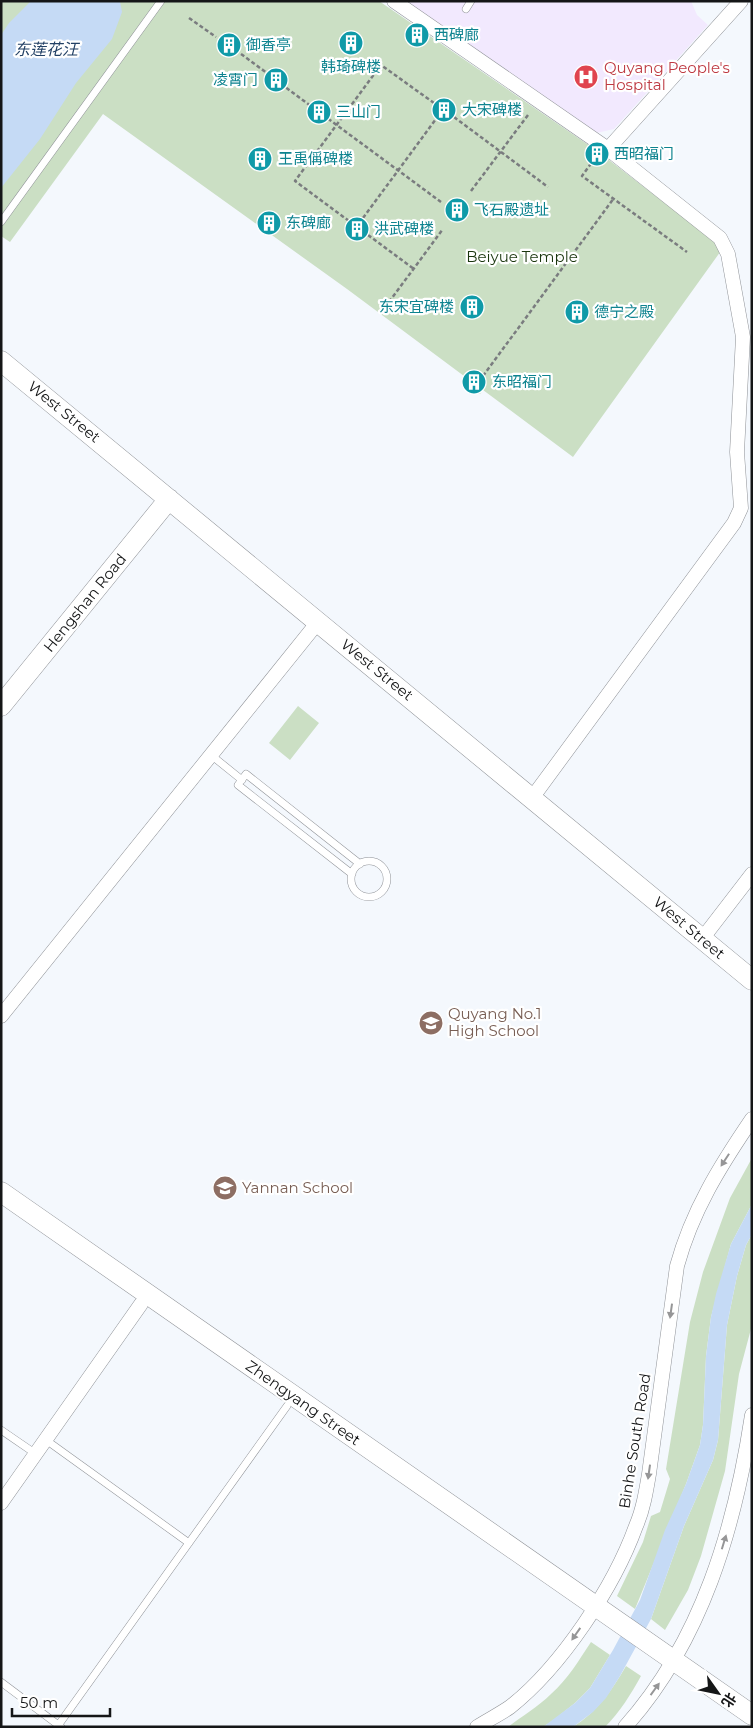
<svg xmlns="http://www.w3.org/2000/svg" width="753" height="1728" viewBox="0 0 753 1728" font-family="Montserrat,'Noto Sans SC',sans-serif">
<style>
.medical{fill:#f2e9fe}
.green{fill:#cbdfc4}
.water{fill:#c5daf5}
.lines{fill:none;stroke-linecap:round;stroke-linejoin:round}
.lane-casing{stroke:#8f9297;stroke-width:8}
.street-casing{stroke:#8f9297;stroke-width:15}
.secondary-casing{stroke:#8f9297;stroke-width:21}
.path{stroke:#7a7c7f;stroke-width:2.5;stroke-dasharray:4 2.5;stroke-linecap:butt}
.lane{stroke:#fff;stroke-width:7}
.street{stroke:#fff;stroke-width:14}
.secondary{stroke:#fff;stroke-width:20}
.oneway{fill:#969697}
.labels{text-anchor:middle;stroke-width:4.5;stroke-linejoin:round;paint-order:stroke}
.culture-label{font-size:15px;fill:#0d838f;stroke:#fff;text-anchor:start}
.health-label{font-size:15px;fill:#be3a42;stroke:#fff;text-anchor:start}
.park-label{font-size:15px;fill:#1a360e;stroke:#fff}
.street-label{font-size:15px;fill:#151617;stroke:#fff}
.education-label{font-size:15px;fill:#785e54;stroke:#fff;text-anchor:start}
.water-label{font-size:16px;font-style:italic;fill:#224065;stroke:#fff}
</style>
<rect width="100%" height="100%" fill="#f4f8fd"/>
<path class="medical" d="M401,1H691L697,15L708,25L614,129L592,134Z"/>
<path class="green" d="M1,1H379L587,144L590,141L611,157L609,160L723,248L573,457L483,390L480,394L462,380L464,376L347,289L103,114L10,242L1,236Z
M298,706L319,723L290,760L269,743Z
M752,1158V1204L731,1244L711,1317L706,1356L703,1425L700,1445L686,1484L635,1609L617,1596L643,1542L651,1516L660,1512L670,1479L666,1469L690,1322L703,1272L730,1198Z
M752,1234V1325L739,1374L725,1471L701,1556L688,1590L665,1630L651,1619L684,1526L713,1460L718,1440L727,1325L737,1276L746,1245Z
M591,1642L610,1655L590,1688L575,1703L555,1719L543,1727H508C522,1716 538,1707 551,1694C568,1679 579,1660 591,1642Z
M626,1666L641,1676C631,1694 620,1712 605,1727H573C597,1712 612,1690 626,1666Z"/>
<path class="water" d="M31,1H120L122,12L112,39L76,83L40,139L1,188V35L9,23Z
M752,1204V1234L746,1245L737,1276L727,1325L718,1440L713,1460L684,1526L651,1619L620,1676L606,1698L593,1712L573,1727H543L575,1703L590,1688L613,1650L640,1600L665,1530L686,1484L700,1445L703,1425L706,1356L711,1317L716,1294L731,1244Z"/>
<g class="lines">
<defs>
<path id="lane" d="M466,9L471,1
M1,222L161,1
M211,755L242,780
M351 879a18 18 0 1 1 36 0a18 18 0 1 1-36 0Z
M352,874L238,785L246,774L360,864
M1,1430L36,1454
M46,1440L189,1543
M1,1682L61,1727
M57,1727L287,1406"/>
<path id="street" d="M394,1L608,149L720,238L728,254L743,337L737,452L741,508L734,523L532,798
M608,149L741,1
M702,939L752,874
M1,1016L318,622
M1,1503L141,1304
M477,1727C488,1720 500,1714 510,1707C561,1667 614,1587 636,1526C643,1510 646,1492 649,1474L677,1266C692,1211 720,1166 752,1119
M625,1727C702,1641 735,1527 752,1415"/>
<path id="secondary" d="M1,361L752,980
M1,706L169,499
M1,1192L752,1715"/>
</defs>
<use href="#lane" class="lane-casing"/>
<use href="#street" class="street-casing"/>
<use href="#secondary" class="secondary-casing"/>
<path class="path" d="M189,18L216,37
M241,54L271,76
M281,84L441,202
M454,117L548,187
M595,158L582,176L687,252
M471,191L528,115
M363,218L436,119
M349,221L295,181L381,65L434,103
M368,235L414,269
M389,302L443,229
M483,376L614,198"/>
<use href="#lane" class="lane"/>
<use href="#street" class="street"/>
<use href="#secondary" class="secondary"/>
</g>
<defs><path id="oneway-solid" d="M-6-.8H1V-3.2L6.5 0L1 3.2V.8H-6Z" transform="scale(1.25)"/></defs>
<g class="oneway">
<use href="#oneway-solid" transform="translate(725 1160) rotate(123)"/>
<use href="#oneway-solid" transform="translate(671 1311) rotate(98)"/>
<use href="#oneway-solid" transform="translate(649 1472) rotate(98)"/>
<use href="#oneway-solid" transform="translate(724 1542) rotate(-73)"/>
<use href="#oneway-solid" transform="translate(576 1634) rotate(125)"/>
<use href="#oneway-solid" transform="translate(655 1689) rotate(-54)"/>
</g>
<defs>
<symbol id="building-disc" viewBox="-11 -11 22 22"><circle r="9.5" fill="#0f9aa8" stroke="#fff"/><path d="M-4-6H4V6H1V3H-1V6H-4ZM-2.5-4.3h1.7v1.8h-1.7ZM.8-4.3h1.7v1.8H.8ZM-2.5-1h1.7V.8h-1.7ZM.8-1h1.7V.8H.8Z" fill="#fff"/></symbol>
<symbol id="hospital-disc" viewBox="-11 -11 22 22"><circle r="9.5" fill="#e0444e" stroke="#fff"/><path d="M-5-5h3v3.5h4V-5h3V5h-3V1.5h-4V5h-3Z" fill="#fff"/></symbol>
<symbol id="school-disc" viewBox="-11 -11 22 22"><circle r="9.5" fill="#8d6e63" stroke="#fff"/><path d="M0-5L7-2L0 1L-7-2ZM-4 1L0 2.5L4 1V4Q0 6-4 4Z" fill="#fff"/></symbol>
</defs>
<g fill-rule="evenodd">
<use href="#building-disc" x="403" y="21" width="28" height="28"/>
<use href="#building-disc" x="337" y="29" width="28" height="28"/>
<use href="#building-disc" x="215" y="31" width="28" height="28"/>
<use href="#hospital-disc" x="572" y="63" width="28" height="28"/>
<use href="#building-disc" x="262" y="66" width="28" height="28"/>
<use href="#building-disc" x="430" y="96" width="28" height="28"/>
<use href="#building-disc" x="305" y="98" width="28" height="28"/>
<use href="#building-disc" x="583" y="140" width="28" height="28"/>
<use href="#building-disc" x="246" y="145" width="28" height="28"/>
<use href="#building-disc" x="443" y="196" width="28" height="28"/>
<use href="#building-disc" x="255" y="209" width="28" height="28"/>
<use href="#building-disc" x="343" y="215" width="28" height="28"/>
<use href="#building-disc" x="458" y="293" width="28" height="28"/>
<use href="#building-disc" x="563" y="298" width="28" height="28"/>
<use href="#building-disc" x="460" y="368" width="28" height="28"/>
<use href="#school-disc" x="417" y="1009" width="28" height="28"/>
<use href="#school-disc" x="211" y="1174" width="28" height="28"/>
</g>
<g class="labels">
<g class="culture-label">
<text x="434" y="40">西碑廊</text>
<text x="246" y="50">御香亭</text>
<text x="351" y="72" text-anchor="middle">韩琦碑楼</text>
<text x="258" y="85" text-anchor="end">凌霄门</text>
<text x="462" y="115">大宋碑楼</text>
<text x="336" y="117">三山门</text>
<text x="614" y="159">西昭福门</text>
<text x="278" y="164">王禹偁碑楼</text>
<text x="474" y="215">飞石殿遗址</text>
<text x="286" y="228">东碑廊</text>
<text x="374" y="234">洪武碑楼</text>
<text x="454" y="312" text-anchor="end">东宋宜碑楼</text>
<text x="594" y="317">德宁之殿</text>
<text x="492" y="387">东昭福门</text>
</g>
<g class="health-label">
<text x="604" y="73">Quyang People's<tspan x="604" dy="17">Hospital</tspan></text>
</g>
<g class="park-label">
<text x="522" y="262">Beiyue Temple</text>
</g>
<g class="street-label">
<text transform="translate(64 412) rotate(39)" y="5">West Street</text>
<text transform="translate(85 603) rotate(-51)" y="5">Hengshan Road</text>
<text transform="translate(377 670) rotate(39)" y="5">West Street</text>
<text transform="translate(689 928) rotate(40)" y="5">West Street</text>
<text transform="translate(303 1403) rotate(35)" y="5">Zhengyang Street</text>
<text transform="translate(635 1441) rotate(-81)" y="5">Binhe South Road</text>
</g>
<g class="education-label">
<text x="448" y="1019">Quyang No.1<tspan x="448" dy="17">High School</tspan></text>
<text x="242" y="1193">Yannan School</text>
</g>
<g class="water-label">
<text x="46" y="55">东莲花汪</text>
</g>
</g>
<rect width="753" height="1728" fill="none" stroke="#151617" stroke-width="5"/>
<g transform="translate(718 1693) rotate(123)" stroke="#ffffff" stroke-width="4" paint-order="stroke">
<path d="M0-4L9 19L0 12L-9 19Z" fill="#151617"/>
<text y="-8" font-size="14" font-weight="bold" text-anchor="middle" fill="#151617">北</text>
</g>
<path d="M12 1708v8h98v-8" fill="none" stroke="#151617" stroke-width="2.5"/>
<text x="20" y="1708" font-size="15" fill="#151617" stroke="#ffffff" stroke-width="4" paint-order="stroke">50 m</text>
</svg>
